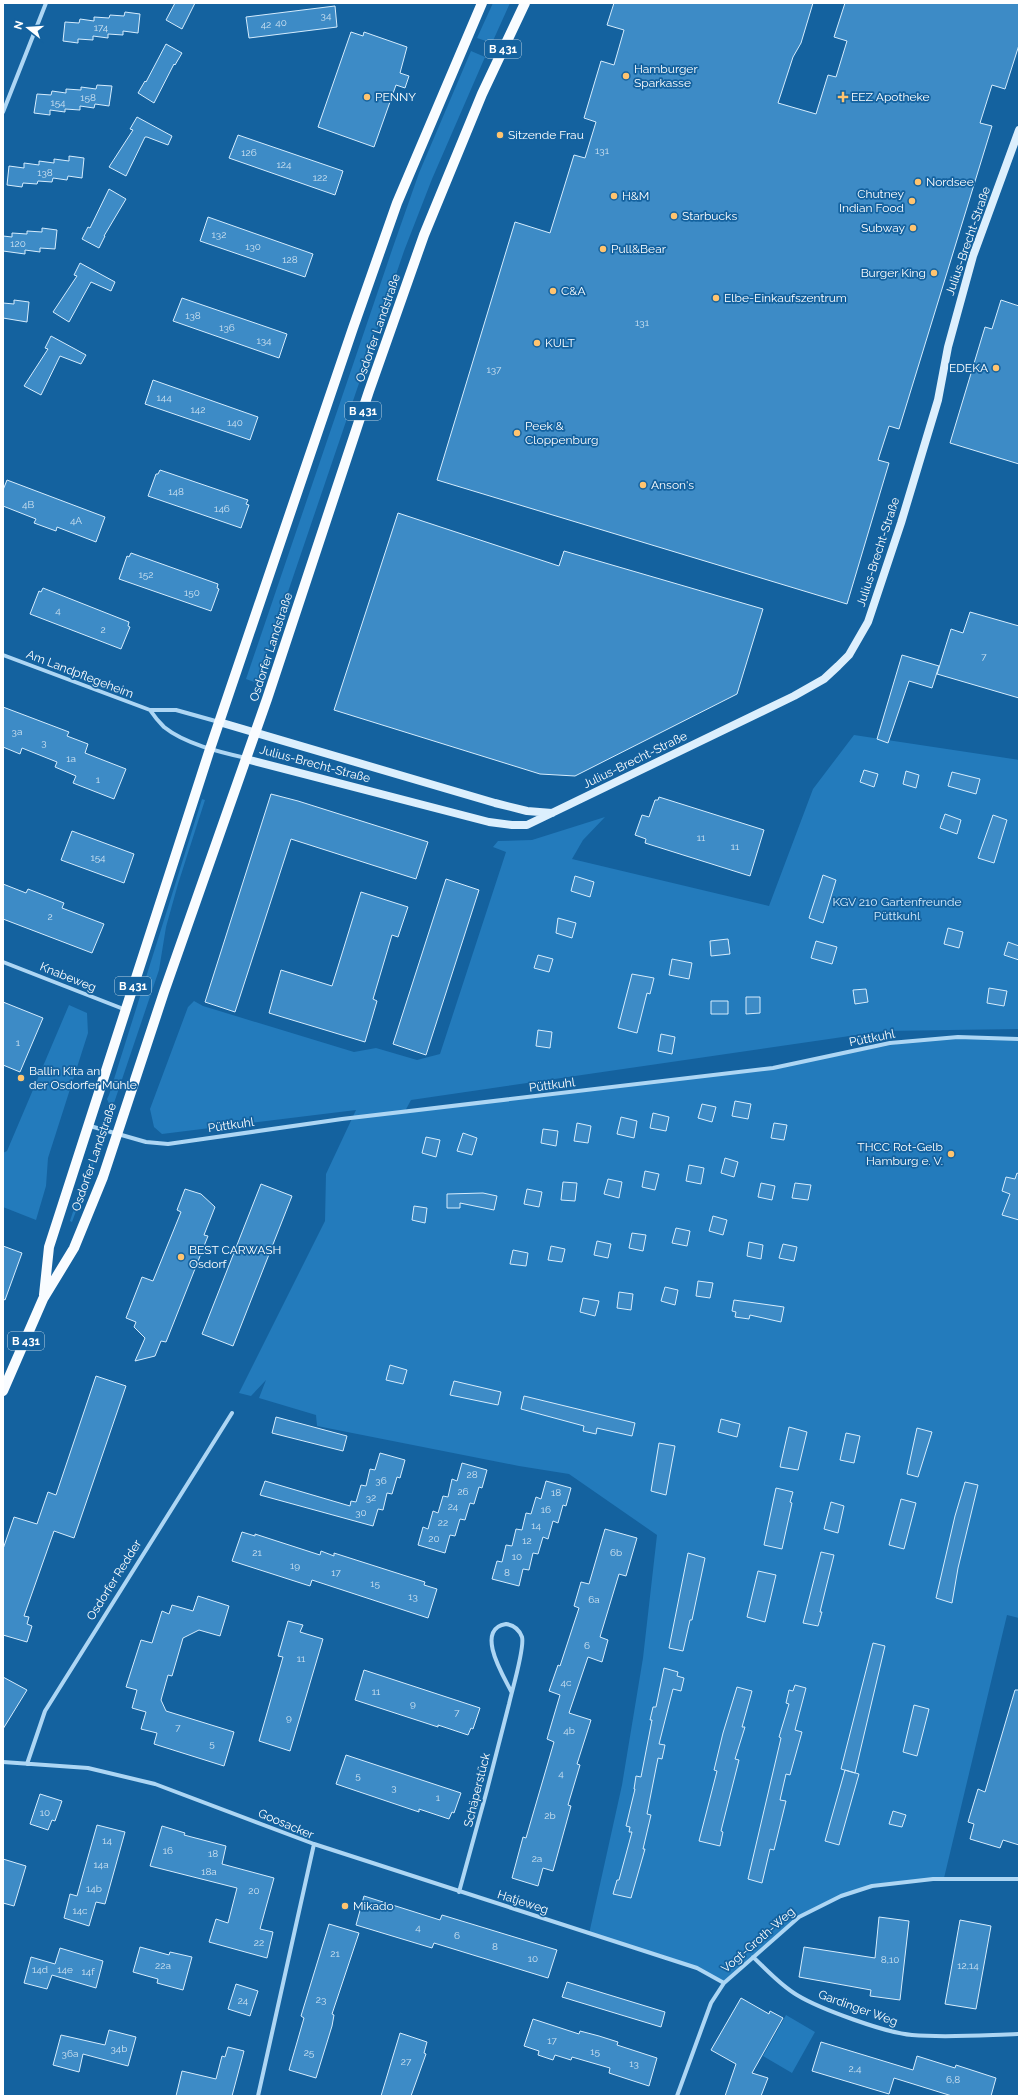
<svg xmlns="http://www.w3.org/2000/svg" width="1022" height="2099" viewBox="0 0 1022 2099" font-family="Raleway,sans-serif">
<style>
.green{fill:#237bbc}
.building{fill:#3d8bc6;stroke:#d5ecfd}
.lines{fill:none;stroke-linecap:round;stroke-linejoin:round}
.street{stroke:#add6f4;stroke-width:4}
.secondary{stroke:#dceffd;stroke-width:8}
.primary{stroke:#f9fcff;stroke-width:10}
.poi-dot{fill:#ffc46f;stroke:#14629f;stroke-width:1.5}
.labels{text-anchor:middle;stroke-width:3.5;stroke-linejoin:round;paint-order:stroke}
.number-label{font-size:10px;fill:#cee2f1}
.shield{fill:#14629f;stroke:#b8d0e2;stroke-width:1}
.shield-label{font-size:11px;font-weight:bold;fill:#fff}
.poi-label{font-size:12px;fill:#fff;stroke:#14629f;text-anchor:start}
.street-label{font-size:12px;fill:#fff;stroke:#14629f}
.park-label{font-size:12px;fill:#d5ecfd;stroke:#14629f}
</style>
<rect width="100%" height="100%" fill="#14629f"/>
<path class="green" d="M493,3H510L492,43L477,38Z
M471,51L485,57L432,179L404,251L257,683L246,679L393,247L419,173Z
M854,735L1019,760V1029L884,1031L411,1100L404,1113L773,1068L917,1040L958,1037L1019,1039V1618L1007,1615L944,1878L870,1886L816,1908L799,1917L724,1983L697,1968L589,1934L622,1785L643,1658L657,1535L569,1474L519,1466L317,1426L316,1415L259,1398L266,1380L251,1396L239,1393L325,1221L326,1174L356,1110L162,1134L154,1127L150,1109L188,1007L194,1001L203,1006L354,1052L376,1048L417,1060L440,1054L506,852L493,847L498,841L532,840L605,817L583,840L572,859L769,906L813,789Z
M202,799L205,800L178,884L166,927L159,970L114,1103L113,1106H110L107,1099L109,1095Z
M69,1005L87,1013L88,1033L48,1158L46,1186L36,1220L3,1207V1153L7,1151Z
M92,1160H95L72,1222L70,1221L86,1171Z
M786,2015L815,2032L792,2073L763,2056Z"/>
<path class="building" d="M175,3H195L182,29L166,20Z
M614,3H813L801,43L793,57L778,103L816,114L828,75L836,77L847,41L834,37L845,3H1019V45L1005,89L992,85L980,123L992,126L899,429L889,426L878,460L889,463L847,604L437,480L515,222L550,233L574,155L585,158L596,122L584,118L601,61L614,65L624,30L607,25Z
M335,6L337,27L249,38L246,17Z
M125,12L140,14L138,33L123,31V35L108,34V38L93,36V40L78,39V43L63,41L65,22L79,23L80,19L94,21V17L109,18L110,15L124,16Z
M351,32L363,36L364,32L407,47L400,73L409,76L405,88L396,85L374,147L318,127Z
M166,44L182,53L175,65L174,64L154,103L138,93L145,81L146,82Z
M97,85L112,86L109,106L95,104L94,108L80,106V110L65,109V112L50,110V115L34,113L37,94L51,95L52,91L66,93V89L81,90V87L96,89Z
M137,117L172,136L168,145L147,137H145L126,176L109,167L133,130L130,129Z
M238,135L343,171L335,195L229,158Z
M69,156L84,158L82,178L68,176L67,180L53,178L52,182L38,181L37,184L23,183L22,187L7,185L9,166L24,168V163L39,165V161L54,163V159L69,161Z
M109,189L126,199L104,236H105L99,248L82,239L88,227L90,228Z
M208,217L313,254L305,277L200,241Z
M42,228L57,230L55,249L40,248V252L25,250V254L3,251V236L12,237V233L27,234V231L42,232Z
M80,263L115,282L111,291L91,282L69,322L53,312L77,276L74,275Z
M182,298L287,334L279,358L173,321Z
M14,300L29,302L27,322L3,318V303L14,304Z
M1001,300L1019,306V464L950,443L985,327L992,329Z
M51,336L86,355L81,364L60,356L41,395L24,386L48,349L45,348Z
M153,380L258,417L250,440L145,404Z
M160,470L248,500L246,504L249,505L241,528L148,496L156,474H158Z
M7,480L105,517L96,542L57,527L56,531L34,523L36,519L3,506V490Z
M398,513L559,566L564,551L763,609L737,694L575,776L540,774L334,710Z
M131,553L218,584L217,588L219,589L211,611L119,579L127,556L129,557Z
M43,588L129,622L128,626L130,627L121,649L30,614L39,591L41,592Z
M970,612L1019,626V698L937,674L951,629L963,633Z
M902,655L939,666L932,688L909,681L888,743L877,739Z
M3,707L69,732L67,736L88,744L85,753L126,769L114,799L73,783L76,776L55,767L57,762L22,748L20,754L3,747Z
M864,770L878,774L874,787L860,782Z
M906,771L919,775L916,788L903,784Z
M952,772L980,779L976,794L948,786Z
M271,794L298,801L428,842L416,879L291,839L235,1012L205,1002Z
M659,797L764,830L750,876L645,843L646,839L635,835L642,815L649,817L655,800H658Z
M945,814L961,820L957,834L940,828Z
M993,815L1007,820L994,863L978,858Z
M72,831L134,854L124,883L61,860Z
M823,875L836,880L823,923L809,918Z
M575,876L594,882L590,897L571,891Z
M446,879L479,890L426,1055L393,1044Z
M3,884L26,893L28,889L64,903L62,908L104,924L92,953L3,919Z
M361,892L408,907L398,937L392,935L373,999L377,1001L365,1042L269,1013L281,970L332,986Z
M558,918L576,923L572,938L556,933Z
M948,928L963,932L959,948L944,944Z
M728,939L730,954L711,956L710,941Z
M816,941L837,947L832,964L811,958Z
M1008,942L1019,946V960L1004,955Z
M538,955L553,959L549,972L534,968Z
M672,959L692,963L689,979L669,975Z
M632,974L654,978L650,994L647,993L637,1033L618,1028Z
M989,988L1007,991L1004,1006L987,1003Z
M866,989L868,1002L855,1004L853,990Z
M746,997H760V1013L746,1014Z
M711,1001H728V1014H711Z
M3,1002L43,1018L20,1072L3,1065Z
M538,1030L552,1032L550,1048L536,1046Z
M661,1034L675,1037L672,1054L658,1051Z
M735,1101L751,1104L748,1119L732,1116Z
M702,1104L716,1107L712,1122L698,1118Z
M653,1113L669,1117L666,1131L650,1128Z
M621,1117L637,1121L634,1138L617,1134Z
M577,1123L591,1126L588,1143L574,1141Z
M774,1123L787,1125L784,1140L771,1138Z
M543,1129L558,1131L556,1146L541,1143Z
M463,1133L477,1138L472,1155L457,1151Z
M426,1137L440,1140L436,1157L422,1153Z
M725,1158L738,1162L734,1177L721,1173Z
M689,1165L704,1168L701,1184L686,1181Z
M645,1171L659,1174L655,1190L642,1187Z
M1017,1173L1019,1174V1220L1002,1215L1010,1194L1002,1191L1006,1177L1015,1179Z
M608,1179L622,1182L619,1198L604,1194Z
M563,1182L577,1183L575,1201L561,1200Z
M761,1183L775,1186L772,1200L758,1197Z
M795,1183L811,1185L808,1200L792,1198Z
M261,1184L292,1196L233,1346L202,1334Z
M185,1189L201,1194L215,1207L204,1235L208,1236L166,1342L161,1341L155,1356L135,1361L145,1338L134,1327L136,1322L126,1318L142,1277L153,1281L181,1212L177,1210Z
M527,1189L542,1192L539,1207L524,1204Z
M483,1193L497,1196L494,1210L460,1203V1208H447V1194Z
M414,1206L427,1208L425,1223L412,1220Z
M713,1216L727,1220L723,1235L709,1231Z
M676,1228L690,1231L687,1246L672,1243Z
M632,1233L646,1235L643,1251L629,1248Z
M597,1241L611,1244L608,1258L594,1255Z
M749,1242L763,1245L761,1259L747,1256Z
M783,1244L797,1247L794,1261L779,1258Z
M3,1246L22,1253L5,1300L3,1299Z
M551,1246L565,1249L562,1262L548,1260Z
M513,1250L528,1253L526,1266L510,1264Z
M698,1281L713,1283L710,1298L696,1296Z
M665,1287L678,1290L675,1305L661,1301Z
M619,1292L633,1294L631,1310L617,1308Z
M583,1298L599,1301L595,1316L580,1312Z
M734,1300L784,1307L781,1322L750,1315L749,1319L735,1317L736,1312L732,1311Z
M390,1365L407,1370L403,1384L386,1380Z
M96,1376L126,1386L74,1538L54,1531L24,1616L29,1617L27,1624L32,1626L27,1642L3,1635V1549L14,1517L37,1524L48,1492L56,1495Z
M454,1381L501,1392L498,1405L450,1395Z
M524,1396L635,1423L632,1436L597,1428L596,1434L583,1431L584,1426L521,1409Z
M276,1417L347,1436L343,1451L272,1433Z
M721,1419L740,1424L737,1437L718,1432Z
M789,1427L807,1432L798,1470L780,1467Z
M917,1428L932,1432L918,1477L907,1474Z
M846,1433L860,1436L854,1463L840,1460Z
M659,1443L675,1446L666,1495L651,1491Z
M380,1453L405,1460L400,1478L397,1477L392,1494L387,1493L383,1510L378,1509L373,1526L260,1495L265,1481L350,1506L351,1501L356,1502L361,1485L366,1486L370,1469L375,1470Z
M462,1463L487,1470L482,1488L479,1487L474,1504L470,1503L465,1520L460,1519L455,1536L450,1535L445,1553L418,1545L423,1527L428,1529L433,1511L438,1513L443,1496L448,1497L452,1479L457,1481Z
M546,1481L571,1488L566,1506L563,1505L558,1523L553,1521L548,1539L543,1537L538,1554L533,1553L529,1570L523,1569L519,1586L492,1579L497,1561L502,1562L506,1545L512,1546L516,1529L522,1530L526,1513L531,1514L536,1497L541,1499Z
M965,1482L978,1485L958,1568L952,1603L936,1598L955,1516Z
M776,1488L793,1492L790,1502L792,1503L782,1549L764,1545Z
M901,1499L916,1503L904,1549L889,1545Z
M831,1502L844,1506L838,1533L824,1529Z
M605,1529L637,1538L626,1576L619,1574L600,1637L608,1640L602,1662L588,1657L569,1713L591,1720L577,1764L580,1765L568,1805L571,1806L553,1871L543,1868L538,1886L512,1878L523,1837L526,1838L554,1742L547,1739L560,1695L549,1691L558,1665L560,1666L579,1608L574,1606L581,1582L589,1584Z
M242,1532L255,1536V1534L320,1555L321,1551L334,1556V1553L425,1582L424,1585L437,1589L428,1618L312,1580L310,1586L232,1561Z
M821,1552L834,1555L820,1612H822L818,1626L803,1623Z
M688,1553L705,1558L692,1620H690L683,1651L669,1648Z
M758,1571L776,1575L765,1622L747,1617Z
M198,1596L229,1606L220,1636L199,1630L183,1638L172,1676L168,1675L161,1700L166,1711L234,1732L224,1766L154,1744L157,1733L141,1729L146,1712L132,1708L137,1690L126,1687L141,1640L152,1643L162,1611L169,1614L172,1605L193,1611Z
M288,1621L303,1625L300,1632L323,1639L290,1751L259,1741L283,1657L278,1656Z
M873,1643L885,1646L855,1773L841,1769Z
M664,1668L678,1672L677,1676L684,1678L681,1691L673,1689L659,1744L665,1745L662,1759L658,1758L647,1814L651,1815L643,1849H645L631,1898L613,1894L617,1880H619L632,1832H629L630,1827L626,1826L635,1789H634L636,1776L641,1777L652,1720H650L653,1707H656Z
M364,1670L480,1708L473,1729L471,1728L468,1735L438,1725V1727L355,1700Z
M3,1677L27,1690L3,1729Z
M795,1685L806,1688L795,1730L802,1732L790,1775L786,1774L780,1800L786,1801L774,1850L770,1849L762,1883L748,1879L781,1738L779,1737L789,1704L786,1703L789,1690L793,1691Z
M737,1687L752,1691L742,1727H745L735,1759L739,1760L721,1831L723,1832L720,1846L699,1841L717,1771L714,1770L723,1733Z
M1015,1690H1019V1845L1003,1840L1000,1848L970,1839L974,1824L968,1822L978,1789L985,1792Z
M914,1705L929,1709L917,1756L903,1752Z
M346,1755L461,1793L454,1813L452,1812L449,1819L419,1809V1812L336,1784Z
M845,1770L859,1774L839,1845L825,1841Z
M40,1794L62,1801L55,1821L52,1820L48,1830L30,1824Z
M893,1811L906,1815L902,1827L889,1824Z
M97,1825L125,1832L105,1904L96,1902L89,1926L64,1918L70,1894L77,1896Z
M162,1826L185,1833L184,1835L226,1846L222,1864L274,1878L260,1929L273,1932L267,1958L209,1942L216,1919L228,1923L237,1888L150,1866Z
M3,1859L26,1866L14,1906L3,1903Z
M364,1896L440,1920L442,1915L557,1950L548,1978L434,1943L432,1948L356,1925Z
M879,1917L909,1921L900,2000L870,1996L871,1990L799,1977L804,1947L875,1958Z
M960,1920L991,1926L976,2009L945,2004Z
M329,1924L359,1933L332,2014L334,2015L332,2026L316,2078L289,2070L304,2018L301,2016Z
M140,1947L169,1955L170,1952L192,1957L183,1990L157,1983L158,1979L133,1972Z
M60,1948L103,1961L96,1988L52,1975L47,1989L24,1983L31,1957L55,1964Z
M567,1982L665,2012L661,2027L562,1997Z
M236,1984L258,1991L250,2016L228,2009Z
M741,1998L769,2014L770,2011L783,2018L752,2073L768,2078L761,2096H725L736,2064L711,2050Z
M533,2019L579,2034L580,2031L599,2036L618,2042L617,2045L657,2058L649,2086L609,2073L610,2068L572,2057L571,2060L555,2055L553,2060L538,2055L539,2051L524,2046Z
M109,2030L136,2037L128,2066L83,2054L79,2072L53,2065L61,2035L105,2045Z
M400,2033L427,2042L424,2053L426,2054L411,2096H381Z
M821,2042L913,2070L917,2056L955,2068L956,2065L996,2078L991,2096H952L894,2078L889,2094L812,2071Z
M228,2047L244,2051L232,2096H176L182,2071L216,2079L222,2056L225,2057Z"/>
<g class="lines">
<path class="street" d="M3,112L46,3
M3,655L150,710H176L219,722
M150,710C154,716 159,722 164,727C185,744 220,752 246,758
M3,962L126,1010
M90,1126L146,1142L168,1144L342,1119L773,1068L890,1043L958,1037L1019,1039
M3,1762L88,1768L155,1784L314,1844L697,1968L724,1983
M27,1764L45,1711L232,1413
M459,1892L487,1790L509,1704C512,1690 525,1648 522,1637C519,1629 513,1625 506,1624C474,1629 504,1677 511,1691
M753,1957C767,1970 780,1985 797,1995C820,2009 886,2033 912,2035C947,2038 984,2035 1019,2034
M258,2096L314,1844
M677,2096L711,2003L724,1983L799,1917L841,1896L872,1886L933,1879H1019"/>
<path class="secondary" d="M219,722L495,803L527,811L552,813
M246,759L489,822L512,825H527L794,696L824,679L838,666L849,655L868,622L901,523L938,400L948,347L973,256L1019,130"/>
<path class="primary" d="M44,1295L49,1247L210,749L353,328L397,203L482,3
M3,1391L43,1299L74,1248L103,1177L164,992L267,699L369,391L424,235L482,94L525,3"/>
</g>
<g class="poi-dot">
<circle cx="626" cy="76" r="4"/>
<circle cx="367" cy="97" r="4"/>
<path d="M841 91h4v4h4v4h-4v4h-4v-4h-4v-4h4z"/>
<circle cx="500" cy="135" r="4"/>
<circle cx="918" cy="182" r="4"/>
<circle cx="614" cy="196" r="4"/>
<circle cx="912" cy="201" r="4"/>
<circle cx="674" cy="216" r="4"/>
<circle cx="913" cy="228" r="4"/>
<circle cx="603" cy="249" r="4"/>
<circle cx="934" cy="273" r="4"/>
<circle cx="553" cy="291" r="4"/>
<circle cx="716" cy="298" r="4"/>
<circle cx="537" cy="343" r="4"/>
<circle cx="996" cy="368" r="4"/>
<circle cx="517" cy="433" r="4"/>
<circle cx="643" cy="485" r="4"/>
<circle cx="21" cy="1078" r="4"/>
<circle cx="951" cy="1154" r="4"/>
<circle cx="181" cy="1257" r="4"/>
<circle cx="345" cy="1906" r="4"/>
</g>
<g class="labels">
<g class="number-label">
<text x="326" y="19">34</text>
<text x="281" y="26">40</text>
<text x="266" y="28">42</text>
<text x="101" y="31">174</text>
<text x="88" y="101">158</text>
<text x="58" y="106">154</text>
<text x="602" y="154">131</text>
<text x="249" y="156">126</text>
<text x="284" y="168">124</text>
<text x="45" y="176">138</text>
<text x="320" y="181">122</text>
<text x="219" y="238">132</text>
<text x="18" y="247">120</text>
<text x="253" y="250">130</text>
<text x="290" y="263">128</text>
<text x="193" y="319">138</text>
<text x="642" y="326">131</text>
<text x="227" y="331">136</text>
<text x="264" y="344">134</text>
<text x="494" y="373">137</text>
<text x="164" y="401">144</text>
<text x="198" y="413">142</text>
<text x="235" y="426">140</text>
<text x="176" y="495">148</text>
<text x="28" y="508">4B</text>
<text x="222" y="512">146</text>
<text x="76" y="524">4A</text>
<text x="146" y="578">152</text>
<text x="192" y="596">150</text>
<text x="58" y="614">4</text>
<text x="103" y="633">2</text>
<text x="984" y="660">7</text>
<text x="17" y="735">3a</text>
<text x="44" y="746">3</text>
<text x="71" y="762">1a</text>
<text x="98" y="783">1</text>
<text x="701" y="841">11</text>
<text x="735" y="850">11</text>
<text x="98" y="861">154</text>
<text x="50" y="920">2</text>
<text x="18" y="1046">1</text>
<text x="472" y="1478">28</text>
<text x="381" y="1484">36</text>
<text x="463" y="1495">26</text>
<text x="556" y="1496">18</text>
<text x="371" y="1501">32</text>
<text x="453" y="1510">24</text>
<text x="546" y="1513">16</text>
<text x="361" y="1516">30</text>
<text x="443" y="1526">22</text>
<text x="536" y="1529">14</text>
<text x="434" y="1542">20</text>
<text x="527" y="1544">12</text>
<text x="257" y="1556">21</text>
<text x="616" y="1556">6b</text>
<text x="517" y="1560">10</text>
<text x="295" y="1569">19</text>
<text x="336" y="1576">17</text>
<text x="507" y="1576">8</text>
<text x="375" y="1587">15</text>
<text x="413" y="1600">13</text>
<text x="594" y="1603">6a</text>
<text x="587" y="1649">6</text>
<text x="301" y="1662">11</text>
<text x="566" y="1686">4c</text>
<text x="376" y="1695">11</text>
<text x="413" y="1707">9</text>
<text x="457" y="1716">7</text>
<text x="289" y="1721">9</text>
<text x="178" y="1731">7</text>
<text x="569" y="1734">4b</text>
<text x="212" y="1747">5</text>
<text x="561" y="1777">4</text>
<text x="358" y="1779">5</text>
<text x="394" y="1791">3</text>
<text x="438" y="1801">1</text>
<text x="45" y="1816">10</text>
<text x="550" y="1819">2b</text>
<text x="107" y="1844">14</text>
<text x="168" y="1854">16</text>
<text x="213" y="1857">18</text>
<text x="537" y="1862">2a</text>
<text x="101" y="1868">14a</text>
<text x="209" y="1875">18a</text>
<text x="94" y="1892">14b</text>
<text x="254" y="1894">20</text>
<text x="80" y="1914">14c</text>
<text x="418" y="1931">4</text>
<text x="457" y="1939">6</text>
<text x="259" y="1946">22</text>
<text x="495" y="1950">8</text>
<text x="335" y="1957">21</text>
<text x="533" y="1962">10</text>
<text x="890" y="1963">8,10</text>
<text x="163" y="1969">22a</text>
<text x="968" y="1969">12,14</text>
<text x="40" y="1973">14d</text>
<text x="65" y="1973">14e</text>
<text x="88" y="1975">14f</text>
<text x="321" y="2003">23</text>
<text x="243" y="2004">24</text>
<text x="552" y="2044">17</text>
<text x="119" y="2052">34b</text>
<text x="595" y="2055">15</text>
<text x="309" y="2056">25</text>
<text x="70" y="2057">36a</text>
<text x="406" y="2065">27</text>
<text x="634" y="2067">13</text>
<text x="855" y="2072">2,4</text>
<text x="953" y="2083">6,8</text>
</g>
<g class="shield">
<rect x="485" y="40" width="36" height="18" rx="3"/>
<rect x="345" y="402" width="36" height="18" rx="3"/>
<rect x="115" y="977" width="36" height="18" rx="3"/>
<rect x="8" y="1332" width="36" height="18" rx="3"/>
</g>
<g class="shield-label">
<text x="503" y="53">B 431</text>
<text x="363" y="415">B 431</text>
<text x="133" y="990">B 431</text>
<text x="26" y="1345">B 431</text>
</g>
<g class="poi-label">
<text x="634" y="73">Hamburger<tspan x="634" dy="14">Sparkasse</tspan></text>
<text x="375" y="101">PENNY</text>
<text x="851" y="101">EEZ Apotheke</text>
<text x="508" y="139">Sitzende Frau</text>
<text x="926" y="186">Nordsee</text>
<text x="904" y="198" text-anchor="end">Chutney<tspan x="904" dy="14">Indian Food</tspan></text>
<text x="622" y="200">H&amp;M</text>
<text x="682" y="220">Starbucks</text>
<text x="905" y="232" text-anchor="end">Subway</text>
<text x="611" y="253">Pull&amp;Bear</text>
<text x="926" y="277" text-anchor="end">Burger King</text>
<text x="561" y="295">C&amp;A</text>
<text x="724" y="302">Elbe-Einkaufszentrum</text>
<text x="545" y="347">KULT</text>
<text x="988" y="372" text-anchor="end">EDEKA</text>
<text x="525" y="430">Peek &amp;<tspan x="525" dy="14">Cloppenburg</tspan></text>
<text x="651" y="489">Anson's</text>
<text x="29" y="1075">Ballin Kita an<tspan x="29" dy="14">der Osdorfer Mühle</tspan></text>
<text x="943" y="1151" text-anchor="end">THCC Rot-Gelb<tspan x="943" dy="14">Hamburg e. V.</tspan></text>
<text x="189" y="1254">BEST CARWASH<tspan x="189" dy="14">Osdorf</tspan></text>
<text x="353" y="1910">Mikado</text>
</g>
<g class="street-label">
<text transform="translate(968 241) rotate(-71)" y="4">Julius-Brecht-Straße</text>
<text transform="translate(378 328) rotate(-71)" y="4">Osdorfer Landstraße</text>
<text transform="translate(878 552) rotate(-72)" y="4">Julius-Brecht-Straße</text>
<text transform="translate(271 647) rotate(-72)" y="4">Osdorfer Landstraße</text>
<text transform="translate(80 674) rotate(21)" y="4">Am Landpflegeheim</text>
<text transform="translate(635 760) rotate(-26)" y="4">Julius-Brecht-Straße</text>
<text transform="translate(315 764) rotate(15)" y="4">Julius-Brecht-Straße</text>
<text transform="translate(68 977) rotate(22)" y="4">Knabeweg</text>
<text transform="translate(872 1038) rotate(-11)" y="4">Püttkuhl</text>
<text transform="translate(552 1085) rotate(-7)" y="4">Püttkuhl</text>
<text transform="translate(231 1125) rotate(-8)" y="4">Püttkuhl</text>
<text transform="translate(94 1157) rotate(-71)" y="4">Osdorfer Landstraße</text>
<text transform="translate(114 1580) rotate(-58)" y="4">Osdorfer Redder</text>
<text transform="translate(477 1790) rotate(-76)" y="4">Schäperstück</text>
<text transform="translate(286 1824) rotate(23)" y="4">Goosacker</text>
<text transform="translate(523 1902) rotate(18)" y="4">Hatjeweg</text>
<text transform="translate(758 1940) rotate(-41)" y="4">Vogt-Groth-Weg</text>
<text transform="translate(858 2008) rotate(20)" y="4">Gardinger Weg</text>
</g>
<g class="park-label">
<text x="897" y="906">KGV 210 Gartenfreunde<tspan x="897" dy="14">Püttkuhl</tspan></text>
</g>
</g>
<rect width="1022" height="2099" fill="none" stroke="#ffffff" stroke-width="8"/>
<g transform="translate(28 28) rotate(287)" stroke="#14629f" stroke-width="3" paint-order="stroke">
<path d="M0-3L7 15L0 10L-7 15Z" fill="#ffffff"/>
<text y="-6" font-size="11" font-weight="bold" text-anchor="middle" fill="#ffffff">N</text>
</g>
</svg>
